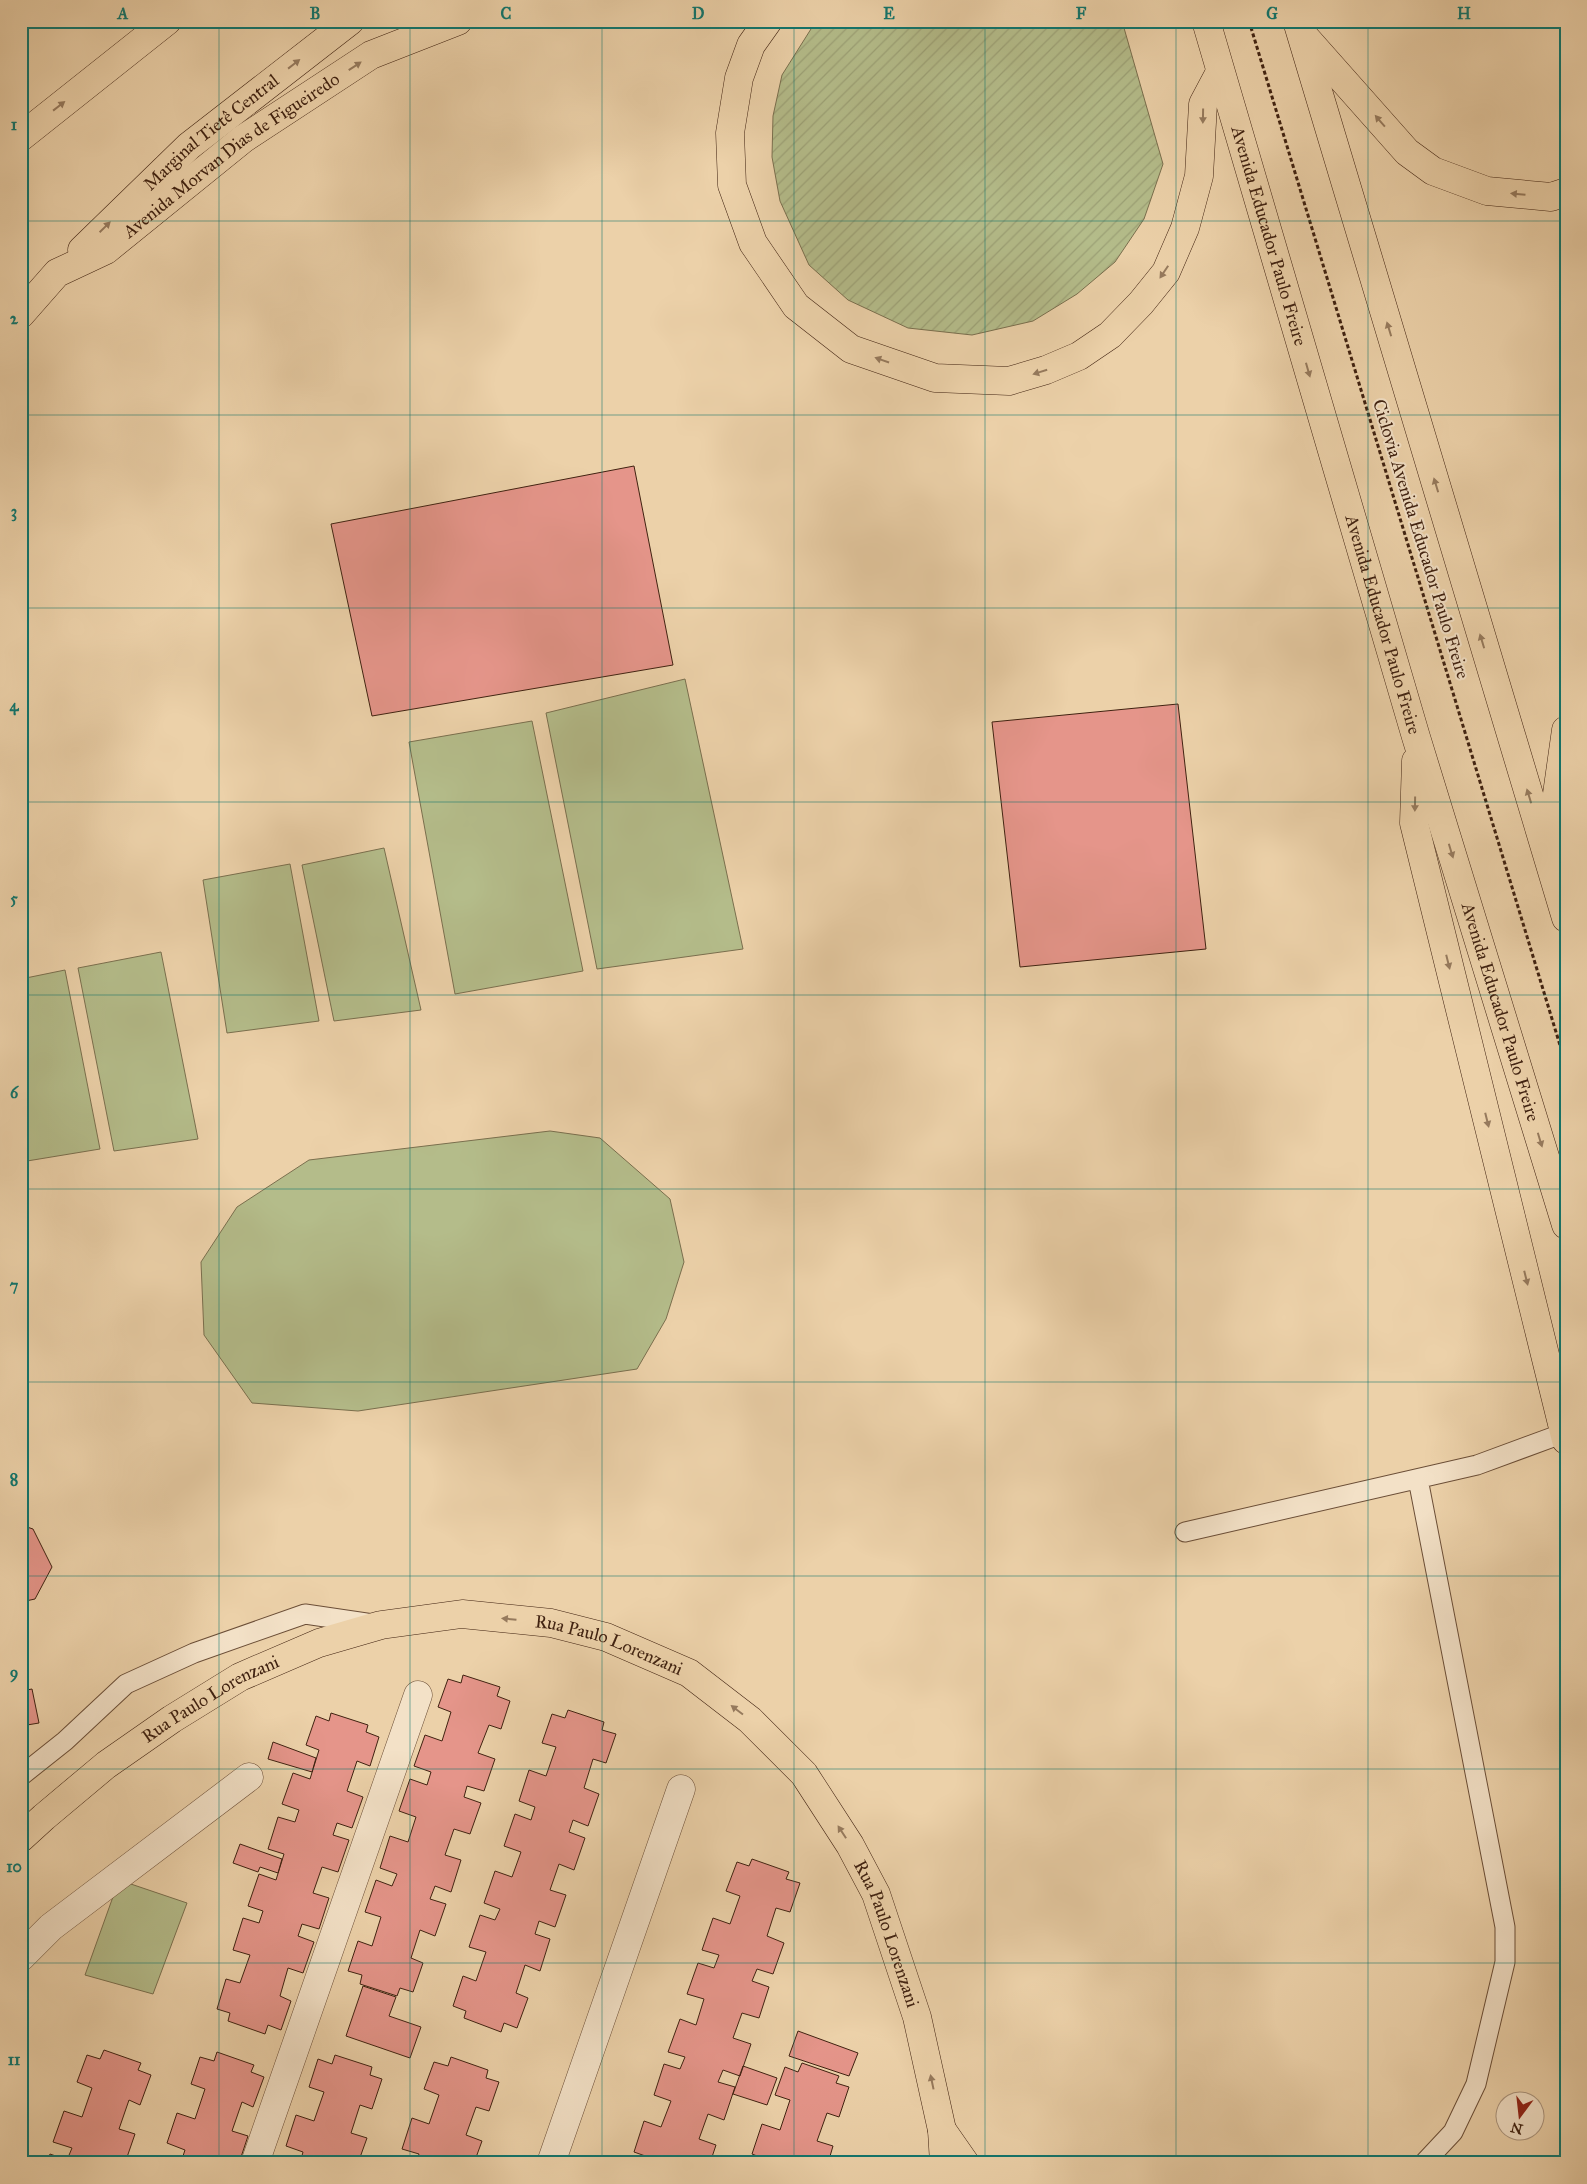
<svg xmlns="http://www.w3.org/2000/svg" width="1587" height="2184" viewBox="0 0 1587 2184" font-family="'IM FELL Great Primer',serif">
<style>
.park{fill:#b4bc8a;stroke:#7a6f4e}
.garden{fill:url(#garden-furrows);stroke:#7a6f4e}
.building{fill:#e5958a;stroke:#402211}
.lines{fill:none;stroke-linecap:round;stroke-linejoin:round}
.service-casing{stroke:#6b4e37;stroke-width:21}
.minor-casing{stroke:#6b4e37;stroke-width:29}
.primary-casing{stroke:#402211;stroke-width:29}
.trunk-casing{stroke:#402211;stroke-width:29}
.motorway-casing{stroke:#402211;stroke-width:29}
.path{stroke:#402211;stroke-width:3;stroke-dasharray:4 2.5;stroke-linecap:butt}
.service{stroke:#f3e1c7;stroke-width:19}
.minor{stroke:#f3e1c7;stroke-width:28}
.primary{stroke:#ecd1a9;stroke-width:28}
.trunk{stroke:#ecd1a9;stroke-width:28}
.motorway{stroke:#ecd1a9;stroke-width:28}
.oneway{fill:#967a5d}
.grid{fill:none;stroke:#0f766e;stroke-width:1;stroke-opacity:0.55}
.labels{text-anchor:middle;stroke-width:4;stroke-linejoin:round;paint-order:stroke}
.street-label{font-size:18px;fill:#402211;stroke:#f3e1c7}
.neatline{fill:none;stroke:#0f766e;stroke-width:2}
.grid-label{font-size:16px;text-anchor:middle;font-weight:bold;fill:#0f766e}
</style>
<defs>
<pattern id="garden-furrows" width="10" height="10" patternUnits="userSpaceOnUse" patternTransform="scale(1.25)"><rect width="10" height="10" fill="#b4bc8a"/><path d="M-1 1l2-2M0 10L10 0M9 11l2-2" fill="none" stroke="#9ca176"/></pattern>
</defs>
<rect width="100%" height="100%" fill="#ecd1a9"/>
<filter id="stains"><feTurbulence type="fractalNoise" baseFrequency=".004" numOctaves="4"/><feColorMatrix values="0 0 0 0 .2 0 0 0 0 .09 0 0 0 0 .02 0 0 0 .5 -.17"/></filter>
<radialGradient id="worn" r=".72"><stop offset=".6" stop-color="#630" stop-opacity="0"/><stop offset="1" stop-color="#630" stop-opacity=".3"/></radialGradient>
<path class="park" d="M685,679L743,949L597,969L546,713Z
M532,721L583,971L455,994L409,742Z
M384,848L421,1010L334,1021L302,865Z
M290,864L319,1021L227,1033L203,880Z
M161,952L198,1139L114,1151L78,968Z
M65,970L100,1149L21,1162V979Z
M550,1131L600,1138L670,1199L684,1262L666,1319L637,1369L358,1411L252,1403L204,1335L201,1262L237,1207L309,1160Z
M119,1880L187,1903L153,1994L85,1975Z"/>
<path class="garden" d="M816,21H1122L1163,164L1144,219L1115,262L1077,294L1033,321L972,335L908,328L848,300L809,265L780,201L772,157L773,116L782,75Z"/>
<path class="building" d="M634,466L673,665L372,716L331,524Z
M1178,704L1206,949L1020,967L992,722Z
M21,1445L28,1471L21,1472Z
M21,1525L33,1529L52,1567L35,1599L21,1602Z
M463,1675L500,1687L497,1696L510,1701L501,1729L489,1725L478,1753L495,1759L484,1791L467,1786L464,1797L481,1803L470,1834L454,1829L445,1855L461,1860L451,1892L435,1886L430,1899L446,1904L435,1936L420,1930L411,1958L423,1963L413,1992L400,1988L397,1996L360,1984L362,1975L348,1971L358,1941L372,1946L381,1917L365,1912L376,1880L392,1886L397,1874L380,1868L390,1836L408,1842L416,1817L399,1811L410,1779L427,1785L431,1772L414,1766L425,1735L442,1741L451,1712L438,1707L448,1679L461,1683Z
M32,1689L39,1723L21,1726V1691Z
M568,1710L604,1722L602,1730L616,1734L606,1763L593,1759L584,1788L599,1794L588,1826L573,1820L569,1832L585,1838L574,1870L559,1864L550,1890L566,1895L555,1927L539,1921L535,1934L550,1939L540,1971L525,1965L516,1993L528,1998L517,2028L504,2023L501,2032L464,2018L466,2011L453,2006L463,1976L476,1981L486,1952L469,1947L480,1915L495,1920L500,1909L484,1903L495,1871L512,1877L521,1852L504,1846L515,1814L531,1820L535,1807L519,1801L529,1770L546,1776L556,1747L542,1743L552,1714L565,1718Z
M331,1713L368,1725L366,1732L379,1737L370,1766L357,1761L347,1791L363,1797L352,1828L337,1823L333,1835L349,1840L338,1872L322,1867L313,1893L329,1898L319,1929L302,1924L298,1936L314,1942L303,1973L288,1968L280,1996L291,2001L281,2030L268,2025L265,2034L228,2021L230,2013L217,2009L226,1979L240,1983L250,1955L233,1950L243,1918L259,1923L263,1911L248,1906L259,1874L276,1880L284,1854L268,1849L278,1817L295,1822L299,1810L282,1804L293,1773L310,1779L319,1750L306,1745L316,1716L329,1721Z
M273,1742L316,1758L312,1772L268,1759Z
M240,1844L282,1859L278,1873L260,1867L258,1872L233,1863Z
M752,1859L789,1872L786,1879L800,1883L790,1912L776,1908L767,1936L784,1943L773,1974L757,1969L752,1981L769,1987L759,2018L742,2013L733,2038L751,2044L740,2076L723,2070L718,2082L735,2087L724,2120L708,2114L699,2139L716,2145L710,2163H649L651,2158L634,2152L644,2121L661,2127L671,2101L654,2095L664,2064L680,2069L685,2057L668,2052L680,2019L696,2025L704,1999L687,1994L698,1963L714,1968L719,1955L702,1950L713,1918L730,1924L740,1896L726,1891L737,1862L749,1866Z
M363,1986L396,1997L389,2016L421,2027L410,2058L346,2036Z
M798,2031L858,2053L849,2076L789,2056Z
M104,2050L141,2063L138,2070L151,2075L140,2105L129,2100L119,2129L135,2134L125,2163L108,2161L107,2163H46L50,2154L67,2160L72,2148L53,2142L64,2111L82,2117L92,2088L77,2082L87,2055L100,2059Z
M217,2052L254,2065L251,2072L264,2077L253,2107L242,2102L232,2131L248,2136L239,2163H160L163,2156L181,2162L185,2150L167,2143L177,2113L195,2119L205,2089L191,2084L200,2057L214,2061Z
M335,2055L372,2067L370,2075L382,2079L372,2109L360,2105L351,2133L367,2138L358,2163H300L303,2152L286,2146L296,2115L314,2121L324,2092L309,2087L318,2059L332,2064Z
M451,2057L488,2070L486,2078L499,2082L489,2111L476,2107L466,2135L482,2141L474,2163H416L419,2154L402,2149L412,2118L429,2124L439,2095L424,2089L434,2062L448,2066Z
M802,2063L839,2076L836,2083L849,2087L839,2117L827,2113L817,2141L833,2146L828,2163H769L770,2161L752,2154L762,2124L780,2130L790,2100L775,2095L785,2067L798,2072Z
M743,2066L777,2078L767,2105L733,2094Z"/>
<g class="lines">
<defs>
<path id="service" d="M1418,1479L1505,1927V1962L1476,2084L1453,2132L1424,2163
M1185,1532L1477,1465L1564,1433
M21,1776L65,1741L126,1684L194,1653L305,1614L373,1624"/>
<path id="minor" d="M21,1957L51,1927L249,1777
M255,2163L418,1695
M551,2163L681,1789"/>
<g id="primary">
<path id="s1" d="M21,1838L44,1817L106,1765L172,1719L240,1677L319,1643L381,1625L462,1614L551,1623L606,1637L689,1673L750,1720L804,1774L850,1845L876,1894L917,2017L942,2130L944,2163"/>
</g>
<g id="trunk">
<path d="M768,21L751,45L739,78L730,133L732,185L753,243L796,306L851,349L935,378L1009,381L1046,370L1079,356L1110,335L1141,303L1166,272L1185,228L1199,176L1203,104L1220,72"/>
<path id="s2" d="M1206,21L1416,737L1566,1225"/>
<path d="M1297,21L1566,918"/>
<path d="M1305,37L1407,152L1433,171L1487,191L1551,197L1566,192"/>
<path id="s3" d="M82,250L189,146L350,21"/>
<path id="s4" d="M21,314L57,273L106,250L243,139L371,55L458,21"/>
<path d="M1416,761L1414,823L1566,1440"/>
<path d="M1549,851L1566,730"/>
<path d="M942,2130L965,2163"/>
</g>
<path id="motorway" d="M21,137L167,21"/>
</defs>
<use href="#service" class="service-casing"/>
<use href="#minor" class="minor-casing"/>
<use href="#primary" class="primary-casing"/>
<use href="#trunk" class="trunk-casing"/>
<use href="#motorway" class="motorway-casing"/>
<path class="path" d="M1249,21L1566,1065"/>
<use href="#service" class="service"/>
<use href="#minor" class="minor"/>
<use href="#primary" class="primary"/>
<use href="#trunk" class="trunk"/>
<use href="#motorway" class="motorway"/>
</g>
<defs><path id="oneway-solid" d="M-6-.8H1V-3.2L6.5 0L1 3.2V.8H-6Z" transform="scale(1.25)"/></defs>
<g class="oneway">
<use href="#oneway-solid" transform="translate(294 64) rotate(-38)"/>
<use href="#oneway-solid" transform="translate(355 66) rotate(-33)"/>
<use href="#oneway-solid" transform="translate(59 106) rotate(-38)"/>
<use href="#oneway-solid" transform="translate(1203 116) rotate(91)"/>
<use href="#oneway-solid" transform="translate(1380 121) rotate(-131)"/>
<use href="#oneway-solid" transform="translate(1518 194) rotate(-175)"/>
<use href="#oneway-solid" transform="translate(105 227) rotate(-44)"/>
<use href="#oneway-solid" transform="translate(1164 272) rotate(124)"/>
<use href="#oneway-solid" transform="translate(1389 329) rotate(-107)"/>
<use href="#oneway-solid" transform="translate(882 360) rotate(-161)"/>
<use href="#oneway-solid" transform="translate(1308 370) rotate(74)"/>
<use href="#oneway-solid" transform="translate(1040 372) rotate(163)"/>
<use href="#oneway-solid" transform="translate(1436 485) rotate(-107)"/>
<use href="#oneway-solid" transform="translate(1482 641) rotate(-107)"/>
<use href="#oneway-solid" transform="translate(1529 796) rotate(-107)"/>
<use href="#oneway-solid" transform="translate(1415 804) rotate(91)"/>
<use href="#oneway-solid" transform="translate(1451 851) rotate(73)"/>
<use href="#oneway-solid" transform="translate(1448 962) rotate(76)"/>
<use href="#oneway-solid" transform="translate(1487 1120) rotate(76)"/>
<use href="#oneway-solid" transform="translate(1540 1140) rotate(73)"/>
<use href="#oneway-solid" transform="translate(1526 1278) rotate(76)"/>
<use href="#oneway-solid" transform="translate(509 1619) rotate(-174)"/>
<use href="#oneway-solid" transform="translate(737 1710) rotate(-143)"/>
<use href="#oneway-solid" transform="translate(842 1832) rotate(-123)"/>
<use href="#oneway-solid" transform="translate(932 2082) rotate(-102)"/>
</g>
<path class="grid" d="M219,21V2163M410,21V2163M602,21V2163M794,21V2163M985,21V2163M1176,21V2163M1368,21V2163M21,221H1566M21,415H1566M21,608H1566M21,802H1566M21,995H1566M21,1189H1566M21,1382H1566M21,1576H1566M21,1769H1566M21,1963H1566"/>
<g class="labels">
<g class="street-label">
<text dy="6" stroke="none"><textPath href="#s3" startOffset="175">Marginal Tietê Central</textPath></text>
<text dy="6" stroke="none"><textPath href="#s4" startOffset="266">Avenida Morvan Dias de Figueiredo</textPath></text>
<text dy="6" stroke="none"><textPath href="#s2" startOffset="224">Avenida Educador Paulo Freire</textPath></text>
<text transform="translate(1421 539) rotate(73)" y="6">Ciclovia Avenida Educador Paulo Freire</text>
<text dy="6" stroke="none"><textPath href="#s2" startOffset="629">Avenida Educador Paulo Freire</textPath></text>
<text dy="6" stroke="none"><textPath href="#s2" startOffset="1034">Avenida Educador Paulo Freire</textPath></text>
<text dy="6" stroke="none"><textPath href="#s1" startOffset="656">Rua Paulo Lorenzani</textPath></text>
<text dy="6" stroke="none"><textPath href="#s1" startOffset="236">Rua Paulo Lorenzani</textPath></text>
<text dy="6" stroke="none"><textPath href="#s1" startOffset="1076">Rua Paulo Lorenzani</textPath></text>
</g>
</g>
<rect width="1587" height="2184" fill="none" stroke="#ecd1a9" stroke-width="55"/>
<g transform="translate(1520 2116) rotate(195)"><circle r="24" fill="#f3e1c7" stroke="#ab957e"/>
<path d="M0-4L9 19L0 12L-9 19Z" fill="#8f2418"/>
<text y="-8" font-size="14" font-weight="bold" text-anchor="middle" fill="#402211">N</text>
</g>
<rect x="28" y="28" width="1532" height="2128" class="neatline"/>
<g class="grid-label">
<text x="123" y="19">A</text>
<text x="315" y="19">B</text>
<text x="506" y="19">C</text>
<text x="698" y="19">D</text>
<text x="889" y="19">E</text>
<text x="1081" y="19">F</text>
<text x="1272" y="19">G</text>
<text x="1464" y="19">H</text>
<text x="14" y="130">1</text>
<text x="14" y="324">2</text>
<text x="14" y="517">3</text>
<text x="14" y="711">4</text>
<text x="14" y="904">5</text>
<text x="14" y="1098">6</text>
<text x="14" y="1291">7</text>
<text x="14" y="1485">8</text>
<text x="14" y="1678">9</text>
<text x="14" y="1872">10</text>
<text x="14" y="2065">11</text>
</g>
<rect width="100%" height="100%" filter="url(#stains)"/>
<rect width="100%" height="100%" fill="url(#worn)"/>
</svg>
